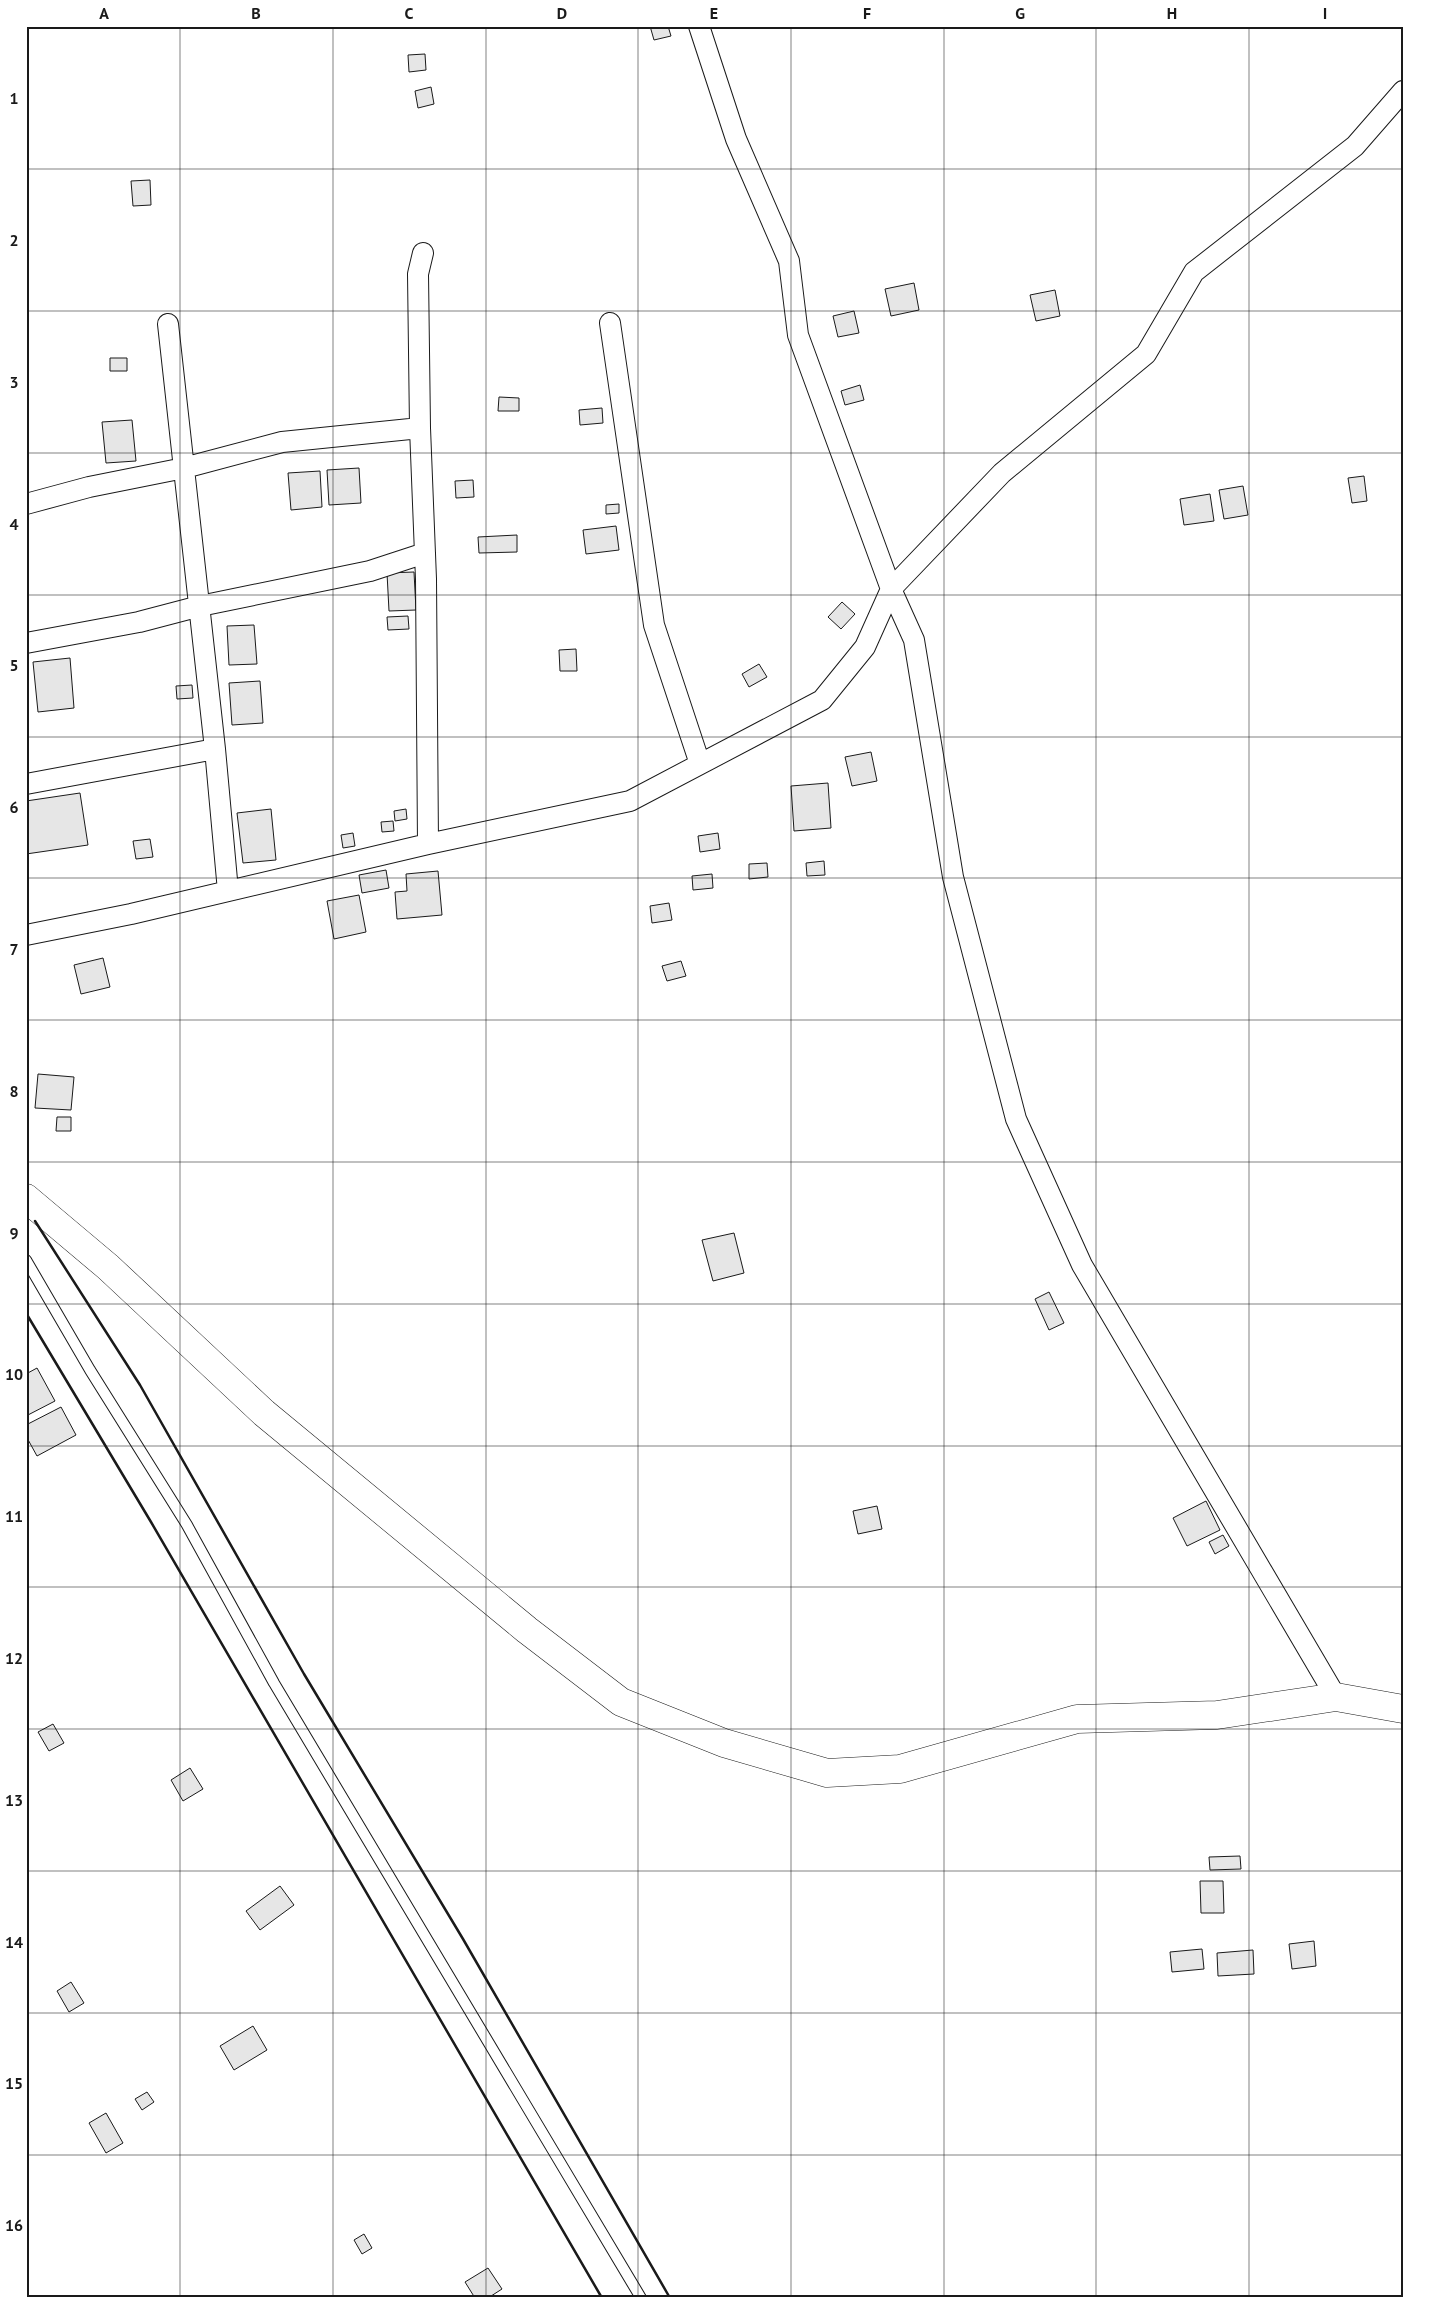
<svg xmlns="http://www.w3.org/2000/svg" width="1429" height="2324" viewBox="0 0 1429 2324" font-family="'PT Sans',sans-serif">
<style>
.building{fill:#e6e6e6;stroke:#1a1a1a}
.lines{fill:none;stroke-linecap:round;stroke-linejoin:round}
.lane-casing{stroke:#1a1a1a;stroke-width:12}
.street-casing{stroke:#1a1a1a;stroke-width:22}
.secondary-casing{stroke:#1a1a1a;stroke-width:29}
.lane{stroke:#fff;stroke-width:10}
.street{stroke:#fff;stroke-width:20}
.secondary{stroke:#fff;stroke-width:28}
.wall{stroke:#1a1a1a;stroke-width:2.5}
.grid{fill:none;stroke:#1a1a1a;stroke-width:1;stroke-opacity:0.55}
.neatline{fill:none;stroke:#1a1a1a;stroke-width:2}
.grid-label{font-size:16px;text-anchor:middle;font-weight:bold;fill:#1a1a1a}
</style>
<rect width="100%" height="100%" fill="#fff"/>
<path class="building" d="M650,26H668L671,36L654,40Z
M425,54L426,70L409,72L408,55Z
M431,87L434,104L418,108L415,91Z
M150,180L151,205L133,206L131,181Z
M914,283L919,310L891,316L885,289Z
M1055,290L1060,316L1036,321L1030,295Z
M854,311L859,333L838,337L833,316Z
M110,358H127V371H110Z
M860,385L864,400L845,405L841,391Z
M499,397L519,398V411H498Z
M602,408L603,423L580,425L579,410Z
M132,420L136,461L106,463L102,422Z
M359,468L361,503L329,505L327,470Z
M320,471L322,507L291,510L288,473Z
M1364,476L1367,501L1352,503L1348,478Z
M473,480L474,497L456,498L455,481Z
M1243,486L1248,515L1224,519L1219,490Z
M1210,494L1214,521L1184,525L1180,499Z
M619,504V513L606,514V505Z
M616,526L619,550L586,554L583,530Z
M517,535V552L479,553L478,537Z
M414,572L416,610L389,611L387,573Z
M842,602L855,614L841,629L828,617Z
M408,616L409,629L388,630L387,617Z
M254,625L257,664L229,665L227,626Z
M576,649L577,671H560L559,650Z
M70,658L74,708L38,712L33,662Z
M759,664L767,677L749,687L742,674Z
M260,681L263,723L232,725L229,683Z
M192,685L193,698L177,699L176,686Z
M871,752L877,781L852,786L845,757Z
M828,783L831,828L794,831L791,786Z
M80,793L88,845L26,854V801Z
M271,809L276,860L243,863L237,813Z
M406,809L407,819L395,821L394,811Z
M393,821L394,831L382,832L381,822Z
M353,833L355,846L343,848L341,835Z
M718,833L720,849L700,852L698,836Z
M150,839L153,857L136,859L133,841Z
M824,861L825,875L807,876L806,863Z
M767,863L768,877L749,879V864Z
M386,870L389,888L362,893L359,875Z
M438,871L442,915L397,919L395,892L407,891L406,874Z
M712,874L713,888L693,890L692,876Z
M359,895L366,932L334,939L327,901Z
M669,903L672,920L652,923L650,906Z
M103,958L110,987L81,994L74,965Z
M681,961L686,976L667,981L662,966Z
M38,1074L74,1077L71,1110L35,1108Z
M57,1117H71V1131H56Z
M734,1233L744,1273L713,1281L702,1240Z
M1049,1292L1064,1323L1049,1330L1035,1299Z
M37,1368L55,1401L26,1416V1374Z
M61,1407L76,1435L37,1456L26,1436V1425Z
M1206,1501L1220,1530L1187,1546L1173,1518Z
M877,1506L882,1529L858,1534L853,1511Z
M1223,1535L1229,1546L1215,1554L1209,1542Z
M53,1724L64,1743L49,1751L38,1732Z
M190,1768L203,1789L183,1801L171,1780Z
M1240,1856L1241,1869L1210,1870L1209,1857Z
M1200,1881H1223L1224,1913H1201Z
M280,1886L294,1905L260,1930L246,1911Z
M1314,1941L1316,1966L1292,1969L1289,1944Z
M1202,1949L1204,1969L1172,1972L1170,1952Z
M1253,1950L1254,1974L1218,1976L1217,1953Z
M71,1982L84,2003L69,2012L57,1991Z
M253,2026L267,2050L234,2070L220,2046Z
M147,2092L154,2102L142,2110L135,2099Z
M106,2113L123,2143L106,2153L89,2123Z
M364,2234L372,2248L362,2254L354,2240Z
M488,2268L502,2289L488,2298H475L465,2282Z"/>
<g class="lines">
<defs>
<path id="lane" d="M26,1260L90,1370L187,1525L274,1683L641,2298"/>
<path id="street" d="M699,26L736,139L789,261L798,335L891,589L914,640L953,877L1016,1119L1082,1265L1336,1697
M423,253L418,274L420,428L426,579L428,844
M610,323L654,625L700,764
M168,324L215,749L228,891
M26,504L89,487L184,468L282,442L420,428
M26,643L139,622L200,606L370,571L425,553
M26,784L215,749
M26,935L131,914L428,844L630,801L822,700L865,647L891,589L1002,473L1146,354L1194,272L1355,146L1403,91"/>
<path id="secondary" d="M26,1198L108,1267L264,1413L527,1630L621,1702L724,1743L827,1773L900,1769L1077,1719L1217,1715L1336,1697L1403,1709"/>
</defs>
<use href="#lane" class="lane-casing"/>
<use href="#street" class="street-casing"/>
<use href="#secondary" class="secondary-casing"/>
<use href="#lane" class="lane"/>
<use href="#street" class="street"/>
<use href="#secondary" class="secondary"/>
<path class="wall" d="M35,1221L140,1385L304,1674L463,1939L670,2298
M26,1313L151,1522L602,2298"/>
</g>
<path class="grid" d="M180,26V2298M333,26V2298M486,26V2298M638,26V2298M791,26V2298M944,26V2298M1096,26V2298M1249,26V2298M26,169H1403M26,311H1403M26,453H1403M26,595H1403M26,737H1403M26,878H1403M26,1020H1403M26,1162H1403M26,1304H1403M26,1446H1403M26,1587H1403M26,1729H1403M26,1871H1403M26,2013H1403M26,2155H1403"/>
<rect width="1429" height="2324" fill="none" stroke="#ffffff" stroke-width="55"/>
<rect x="28" y="28" width="1374" height="2268" class="neatline"/>
<g class="grid-label">
<text x="104" y="19">A</text>
<text x="256" y="19">B</text>
<text x="409" y="19">C</text>
<text x="562" y="19">D</text>
<text x="714" y="19">E</text>
<text x="867" y="19">F</text>
<text x="1020" y="19">G</text>
<text x="1172" y="19">H</text>
<text x="1325" y="19">I</text>
<text x="14" y="104">1</text>
<text x="14" y="246">2</text>
<text x="14" y="388">3</text>
<text x="14" y="530">4</text>
<text x="14" y="671">5</text>
<text x="14" y="813">6</text>
<text x="14" y="955">7</text>
<text x="14" y="1097">8</text>
<text x="14" y="1239">9</text>
<text x="14" y="1380">10</text>
<text x="14" y="1522">11</text>
<text x="14" y="1664">12</text>
<text x="14" y="1806">13</text>
<text x="14" y="1948">14</text>
<text x="14" y="2089">15</text>
<text x="14" y="2231">16</text>
</g>
</svg>
